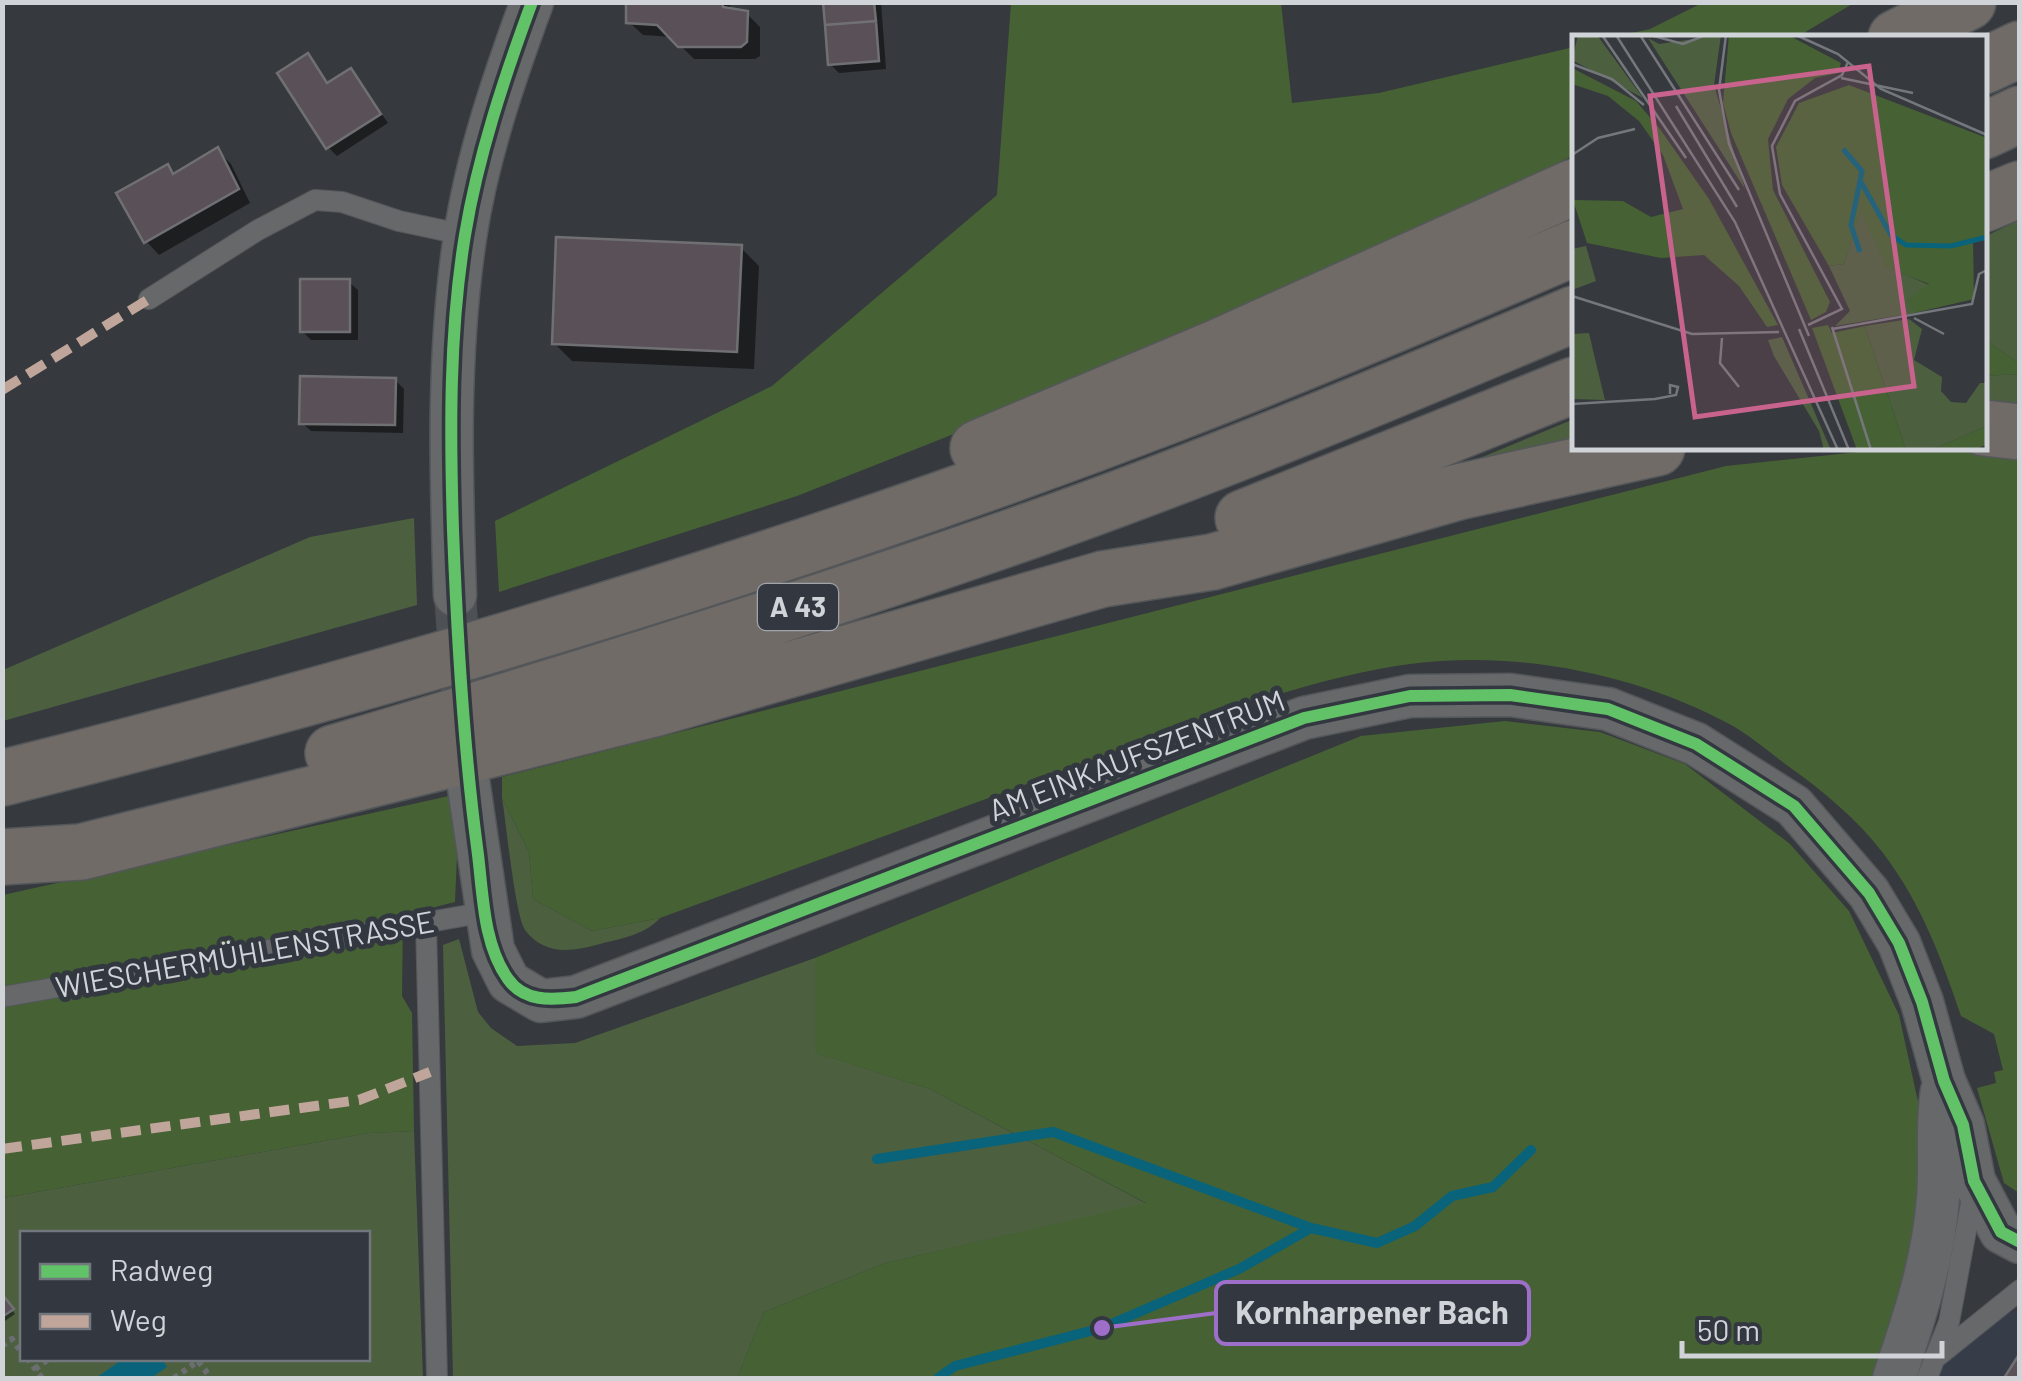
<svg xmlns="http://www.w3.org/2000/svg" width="2022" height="1381" viewBox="0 0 2022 1381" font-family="Barlow,sans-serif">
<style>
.built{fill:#363d49}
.green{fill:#4c6040;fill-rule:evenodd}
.forest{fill:#466234}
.water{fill:#09637a}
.shadow{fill:#0007}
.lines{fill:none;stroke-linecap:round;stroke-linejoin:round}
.stream{stroke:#09637a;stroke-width:10}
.building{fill:#595058;stroke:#707073;stroke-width:2.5}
.street-tunnel{stroke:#4d5054;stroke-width:42;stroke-dasharray:42 21;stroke-linecap:butt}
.lane-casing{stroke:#54575a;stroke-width:22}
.street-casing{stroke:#54575a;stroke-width:45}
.highway-casing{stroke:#54575a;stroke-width:58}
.path{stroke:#6b6d70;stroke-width:6;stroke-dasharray:5 5;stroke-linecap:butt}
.lane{stroke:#66686a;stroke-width:20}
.street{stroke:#66686a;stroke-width:42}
.highway{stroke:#716b68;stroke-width:55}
.quiet{stroke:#c0a59a;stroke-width:10;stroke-dasharray:20 10;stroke-linecap:butt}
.cycleway-casing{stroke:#333840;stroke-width:19}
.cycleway{stroke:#61c268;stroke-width:12}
.labels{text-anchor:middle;stroke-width:10;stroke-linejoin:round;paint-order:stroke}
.shield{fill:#333840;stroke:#a1a4aa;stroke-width:2.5}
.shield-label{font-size:28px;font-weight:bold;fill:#d0d3d8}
.street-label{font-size:30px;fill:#d0d3d8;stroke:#333840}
.inset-river{fill:none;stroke:#09637a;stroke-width:5}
.inset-road{fill:none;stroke:#74777b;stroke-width:2.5}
.view{fill:#c8638d;fill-opacity:0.15;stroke:#c8638d;stroke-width:5}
.inset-edge{fill:none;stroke:#d0d3d8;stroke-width:5}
.leader{fill:none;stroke:#9d6fc9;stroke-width:4}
.callout-dot{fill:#9d6fc9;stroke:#333840;stroke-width:4}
.callout{fill:#333840;stroke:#9d6fc9;stroke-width:4}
.callout-label{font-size:32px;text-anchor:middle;font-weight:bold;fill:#d0d3d8}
</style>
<rect width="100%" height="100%" fill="#36393d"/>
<path class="built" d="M2019,1310V1378H1884L1920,1342L1936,1332Z"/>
<path class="green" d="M2019,220V363L1985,340L1984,237Z
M2019,374V405L1985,403L1984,376Z
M1574,419V448L1369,504Z
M414,518L417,605L3,721V670L310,537Z
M502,798L529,852L533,899L592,931L660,918C644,936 618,939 596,945C570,952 544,955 525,930C515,915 506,821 502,798Z
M459,939L478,1012L491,1028L517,1046L575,1043L815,958L816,1053L930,1089L1147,1204L885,1263L764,1312L737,1378H453L443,945Z
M414,1131L423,1378H3V1198L369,1133ZM22,1234H368V1358H22Z"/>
<path class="forest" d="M1011,3H1281L1292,103L1379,93L1574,47V155L1339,273L1007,413L797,496L499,592L495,521L772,386L997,195Z
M1702,3V2L1854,3L1797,37H1614L1650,29Z
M1985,340L2019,363V374L1985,376Z
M1896,448H1946L2019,455V1193L2004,1183L1977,1088L1996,1083L1994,1072L2003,1070L1994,1034L1961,1016C1941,957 1921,903 1883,853C1857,819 1823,791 1788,766C1770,753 1752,737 1733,726C1640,675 1523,651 1418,663C1357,670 1299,688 1241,706L660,918L592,931L533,899L529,852L502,798V777L1726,466Z
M1505,721L1600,732L1685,764L1790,844L1849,911L1899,1015L1926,1138L1920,1240L1899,1321L1871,1378H737L764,1312L885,1263L1146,1203L930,1089L815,1053V958L1361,736Z
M449,796L457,855L455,902L403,915L402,996L412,1013L414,1131L369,1133L3,1198V895Z"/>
<path class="water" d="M123,1359H162L167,1367L151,1378H96Z"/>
<path class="shadow" d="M629,2H729L732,11L746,13L760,27V56L755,59H694L672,37L643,35L629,22Z
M826,2H881L886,69L839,73L830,64Z
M308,56L329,85L351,71L388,123L337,156L328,147Z
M217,150L231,164L250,203L159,255L146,241L167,167L175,175Z
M741,248L759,266L754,369L572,361L554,343Z
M349,282L358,290V340H311L302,331Z
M395,380L404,389L403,433L311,431L302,423Z
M2,1296L15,1314L2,1323Z"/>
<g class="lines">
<path class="stream" d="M877,1159L1053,1132L1311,1228L1377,1243L1415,1226L1452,1196L1493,1187L1531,1150
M938,1378L955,1366L1102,1328L1239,1269L1311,1228"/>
</g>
<path class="building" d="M626,2H722L723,7L748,11L747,42L741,47H678L657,25L626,23Z
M823,2H874L876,21L825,25Z
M876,21L879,61L828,65L825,25Z
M308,53L327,83L351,68L381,114L326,149L277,73Z
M218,147L239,189L144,243L116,193L168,164L173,174Z
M556,237L742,245L737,352L552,344Z
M300,279H350V332H300Z
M300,376L396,378L395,425L299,424Z
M2,1294L14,1309L2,1317Z
M2020,1353V1378H2004Z"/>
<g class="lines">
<path class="street-tunnel" d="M455,595L466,744"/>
<defs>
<path id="lane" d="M149,299L258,230L315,200L342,202L399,221L465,235
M426,924L437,1378
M2,997L486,912
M1938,1356L2020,1290
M1927,1378L1949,1322L1973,1193"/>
<path id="street" d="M455,595C451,475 447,356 465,237C477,157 504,78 532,2
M468,780L493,950L509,982L541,1001L576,997L1304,718L1410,696L1510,695L1608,709L1696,744L1794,806L1869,893L1899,943L1922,1002L1944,1081L1963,1125L1974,1181L2001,1232L2020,1242
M1894,1378C1914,1319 1933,1262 1938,1199C1941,1162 1936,1128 1942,1091"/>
<path id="highway" d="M1896,38L1968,2
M1984,66L2020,49
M1984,131L2020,114
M1984,204L2020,189
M1984,428L2020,432
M978,448L1218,347L1574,187
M1243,518L1574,385
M333,753C566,684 797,612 1026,532C1211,467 1393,391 1574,314
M2,778C399,679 792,561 1173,414C1308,362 1442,305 1574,248
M2,857L81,852L657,708L1103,579L1212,562L1458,492L1657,448"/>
</defs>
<use href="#lane" class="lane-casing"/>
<use href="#street" class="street-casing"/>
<use href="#highway" class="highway-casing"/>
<path class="path" d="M2,1346L12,1339L22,1353
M27,1358L42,1378
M35,1369L50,1358
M174,1378L198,1361L211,1378"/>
<use href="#lane" class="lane"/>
<use href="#street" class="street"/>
<use href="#highway" class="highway"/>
<path class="quiet" d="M2,390L149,299
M2,1149L359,1100L430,1072"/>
<defs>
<path id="cycleway" d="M532,2C504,78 478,156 465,235C449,332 450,432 453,530C457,636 463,742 477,847C483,889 482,943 508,979C524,1002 551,1000 576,997L1304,718L1410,696L1510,695L1608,709L1696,744L1794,806L1869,893L1899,943L1922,1002L1944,1081L1963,1125L1974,1181L2001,1232L2020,1242"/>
</defs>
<use href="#cycleway" class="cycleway-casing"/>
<use href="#cycleway" class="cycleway"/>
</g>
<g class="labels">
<rect class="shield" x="758" y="584" width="80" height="46" rx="8"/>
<g class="shield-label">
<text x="798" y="617">A 43</text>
</g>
<g class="street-label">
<text transform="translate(1137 756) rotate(-21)" y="10">AM EINKAUFSZENTRUM</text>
<text transform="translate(245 955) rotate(-10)" y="10">WIESCHERMÜHLENSTRASSE</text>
</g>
</g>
<g transform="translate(1572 35)">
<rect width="415" height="415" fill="#36393d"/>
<path d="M6,0H25L71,63L0,25ZM149,0L142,50L173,154L76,3L87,9ZM289,173L314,231L357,250L342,278L263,291L278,276L257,231L272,229ZM14,211L24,246L0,255V214ZM337,284L350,294L342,325L370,342L369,356L379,367L394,368L408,348H415V391L359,415H334L293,291ZM17,298L24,328L33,365L0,364V299ZM210,302L259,415H252L247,396L202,321L196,305Z" fill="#4c6040"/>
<path d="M157,0H216L269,28L266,38L243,43L216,64L196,104L201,155L258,267L254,277L239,285L159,98L151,68ZM0,33L64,66L88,94L137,164L206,290L195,292L167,251L132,220L89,223L15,208L1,165L51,166L79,182L111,174L91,120L67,86L36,61L0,49ZM277,50L415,103V205L401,206L402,264L342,278L335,265L357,249L314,232L289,175L272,229L257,231L210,150L204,112L227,68ZM256,290L260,298L293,291L334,415H285L240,293ZM415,391V409L403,415H359Z" fill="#466234"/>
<path class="inset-river" d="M271,114L290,136L279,190L288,217M289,147L319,200L334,210L379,211L415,202"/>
<path class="inset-road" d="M30,0L114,123M44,0L163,187L266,415M68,0L167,155M78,0L111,9L134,0M154,0L147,55L157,109L237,301M224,0L266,19L309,54L415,100M0,29L40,44L72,70M269,43L341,58M104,71L165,172M0,120L26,103L63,94M0,261L120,299L207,297M342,283L372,299M236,290L270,274L208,159L200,111L223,66L270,40L276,27M260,292L299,415M227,294L277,415M260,294L400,269L407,239L415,235M150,303L148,328L167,352M0,369L83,364L104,360L106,352L98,350V359"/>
<path class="view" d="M297,31L342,351L123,382L78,61Z"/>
<rect width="415" height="415" class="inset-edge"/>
</g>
<path class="leader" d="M1102 1328L1216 1313"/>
<circle class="callout-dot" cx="1102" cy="1328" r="10"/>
<rect class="callout" x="1216" y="1282" width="313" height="62" rx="10"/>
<g class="callout-label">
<text x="1372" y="1324">Kornharpener Bach</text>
</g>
<rect width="2022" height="1381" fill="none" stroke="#d0d3d8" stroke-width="10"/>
<rect x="20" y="1231" width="350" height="130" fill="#333840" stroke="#72767d" stroke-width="2.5"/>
<rect x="40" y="1264" width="50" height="15" fill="#61c268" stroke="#72767d" stroke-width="2.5"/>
<text x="110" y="1281" font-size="30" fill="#d0d3d8">Radweg</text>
<rect x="40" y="1314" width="50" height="15" fill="#c0a59a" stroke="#72767d" stroke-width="2.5"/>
<text x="110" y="1331" font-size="30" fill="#d0d3d8">Weg</text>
<path d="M1682 1341v15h260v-15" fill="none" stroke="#d0d3d8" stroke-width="5"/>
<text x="1697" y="1341" font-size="30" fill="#d0d3d8" stroke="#333840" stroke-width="8" paint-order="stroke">50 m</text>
</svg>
